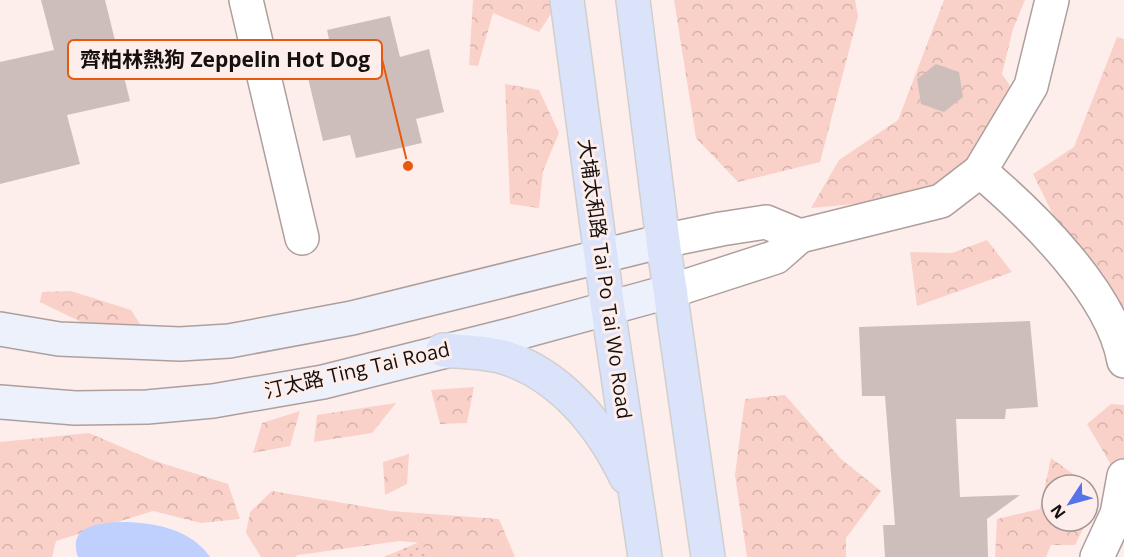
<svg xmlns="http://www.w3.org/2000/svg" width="1124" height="557" viewBox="0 0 1124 557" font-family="'Open Sans','Noto Sans TC',sans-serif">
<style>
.green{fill:url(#green-dots)}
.forest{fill:url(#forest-crowns)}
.water{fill:#bfd0fe}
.building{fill:#cdbebb}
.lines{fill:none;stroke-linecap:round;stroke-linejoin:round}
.minor-casing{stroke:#ad9f9c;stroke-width:36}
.secondary-casing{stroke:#ad9f9c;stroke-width:36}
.primary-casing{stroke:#d0cfcf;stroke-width:36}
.minor{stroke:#fff;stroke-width:33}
.secondary{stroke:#edf1fc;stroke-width:33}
.primary{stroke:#dae3fa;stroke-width:33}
.labels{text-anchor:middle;stroke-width:6;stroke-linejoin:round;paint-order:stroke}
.street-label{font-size:20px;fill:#16110f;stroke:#feeeeb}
.leader{fill:none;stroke:#e8590c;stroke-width:2}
.callout-dot{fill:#e8590c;stroke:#feeeeb;stroke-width:2}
.callout{fill:#feeeeb;stroke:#e8590c;stroke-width:2}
.callout-label{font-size:21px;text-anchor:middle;font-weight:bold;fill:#16110f}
</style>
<defs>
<pattern id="green-dots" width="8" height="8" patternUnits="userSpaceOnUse" patternTransform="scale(1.5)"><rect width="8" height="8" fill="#f9d1c9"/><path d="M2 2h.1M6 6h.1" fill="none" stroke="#d5b2ab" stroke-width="1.8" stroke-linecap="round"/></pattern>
<pattern id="forest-crowns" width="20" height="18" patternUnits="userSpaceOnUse" patternTransform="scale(1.5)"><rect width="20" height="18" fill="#f9d1c9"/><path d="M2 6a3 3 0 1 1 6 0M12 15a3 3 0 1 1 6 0" fill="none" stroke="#d5b2ab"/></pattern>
</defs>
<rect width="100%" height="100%" fill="#feeeeb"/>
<path class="green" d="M424,540L432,557H384Z"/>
<path class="forest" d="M473,0H550L553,11L539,32L493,13L478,66L469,65Z
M674,0H855L858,16L820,162L738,182L696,138Z
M944,0H1025L1013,29L1002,74L1015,93L958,178L911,199L811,208L839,160L898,120Z
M1117,37L1124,39V312L1095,270L1059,227L1033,174L1074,147Z
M505,84L539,90L559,133L543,171L539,208L510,204Z
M987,240L1012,272L917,306L910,252L952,253Z
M71,291L131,310L140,324L83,323L40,302L42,292Z
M474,387L467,423L440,424L431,390Z
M785,395L841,459L881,491L846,538V557H747L735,475L745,399Z
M396,403L372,433L314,442L317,415Z
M1111,404L1124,405V487L1087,424Z
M300,411L290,446L253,453L262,423Z
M89,433L152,460L228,484L240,519L201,523L153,511L56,541L52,557H0V442Z
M409,454L407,484L385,495L383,462Z
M1051,458L1088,485H1052V521H1087L1075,545H1051L1046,557H995L997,519L1040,509Z
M272,491L391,511L499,519L515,557H428L422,543L400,541L298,555L295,557H261L246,533L250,512Z"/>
<path class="water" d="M120,522C152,522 190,528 210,557H78C67,526 98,523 120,522Z"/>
<path class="building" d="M41,0H105L130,101L67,115L80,164L0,184V62L54,50Z
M390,16L400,57L429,49L444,112L416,119L422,143L356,158L350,135L323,141L308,78L336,72L327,30Z
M936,64L959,72L963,97L944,112L921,104L917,79Z
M1030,321L1038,407L1006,409L1005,419H956L960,497L1020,495L987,519L988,557H885L883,525H895L885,396H862L859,327Z"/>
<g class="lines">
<defs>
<path id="minor" d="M246,0L302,238
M980,171C1032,215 1112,293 1124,361
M663,241L721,229L766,222L800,236
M671,291L776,257L800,236L941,201L980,171L1031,86L1052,0
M1097,557L1117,514L1124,476"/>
<path id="secondary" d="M0,329L59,339L180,344L229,341L352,318L663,241
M0,402L75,408L147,407L213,401L323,382L510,335L671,291"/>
<path id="primary" d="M567,0L608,309L645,557
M633,0L663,241L708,557
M443,350C463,352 484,352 503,357C560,374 601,425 626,477"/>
</defs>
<use href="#minor" class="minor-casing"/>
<use href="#secondary" class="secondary-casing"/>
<use href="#primary" class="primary-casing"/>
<use href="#minor" class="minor"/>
<use href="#secondary" class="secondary"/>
<use href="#primary" class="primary"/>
</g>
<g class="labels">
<g class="street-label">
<text transform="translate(605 279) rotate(82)" y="7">大埔太和路 Tai Po Tai Wo Road</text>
<text transform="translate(357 370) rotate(-13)" y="7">汀太路 Ting Tai Road</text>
</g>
</g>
<path class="leader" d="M408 166L382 59"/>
<circle class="callout-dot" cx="408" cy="166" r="6"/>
<rect class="callout" x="68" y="40" width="314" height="39" rx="6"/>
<g class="callout-label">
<text x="225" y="67">齊柏林熱狗 Zeppelin Hot Dog</text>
</g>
<g transform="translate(1070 503) rotate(234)"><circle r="28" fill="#feeeeb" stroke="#a19693" stroke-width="1.5"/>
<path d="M0-4.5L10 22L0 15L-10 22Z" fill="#5674ea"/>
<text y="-9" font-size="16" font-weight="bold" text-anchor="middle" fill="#16110f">N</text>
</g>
</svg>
